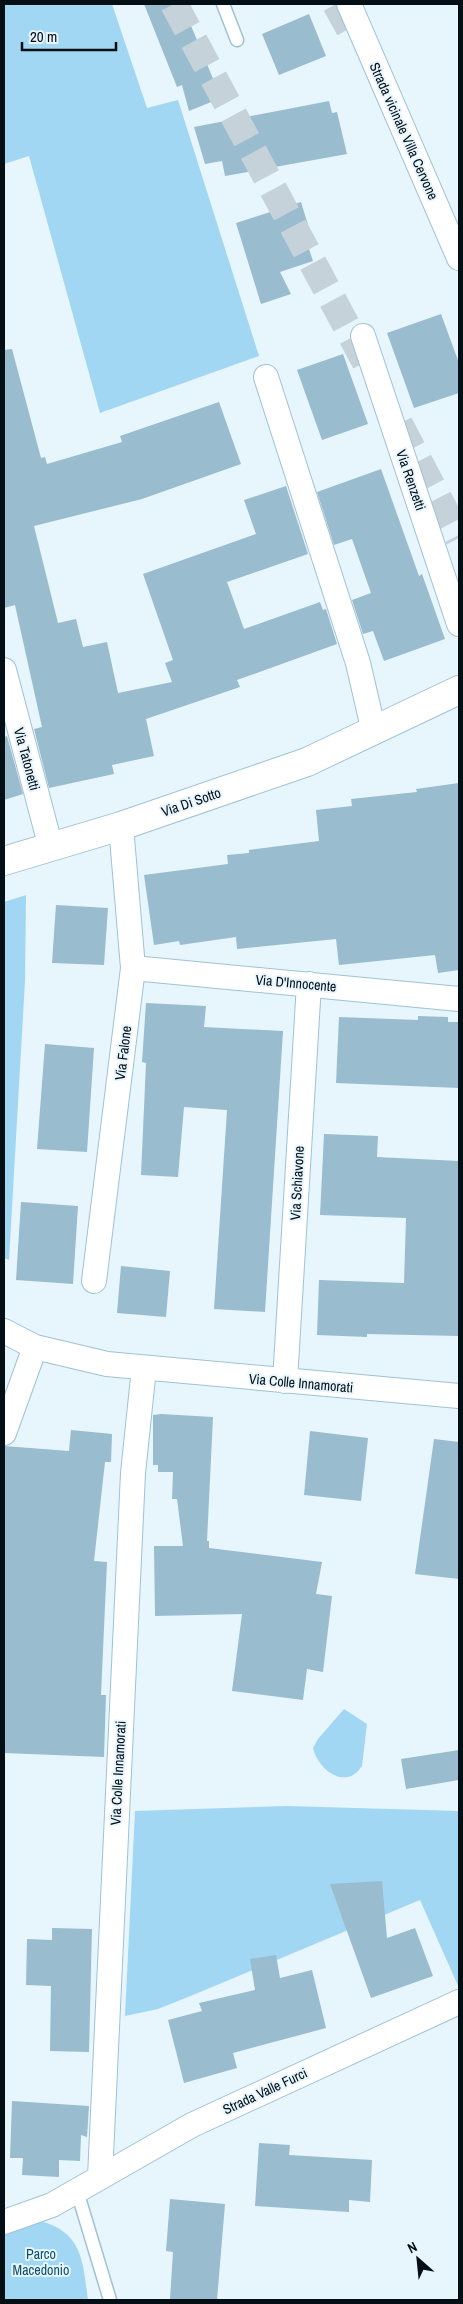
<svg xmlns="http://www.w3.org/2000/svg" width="463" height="2304" viewBox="0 0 463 2304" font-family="'Archivo Narrow',sans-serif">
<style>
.green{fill:#a2d7f4}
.building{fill:#99bccf}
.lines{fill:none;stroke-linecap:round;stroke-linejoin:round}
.trunk-tunnel{stroke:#c5d2da;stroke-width:28;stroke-dasharray:28 14;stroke-linecap:butt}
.service-casing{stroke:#9fc2d5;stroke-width:15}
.minor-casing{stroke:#9fc2d5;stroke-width:26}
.tertiary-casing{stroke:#9fc2d5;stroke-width:30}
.service{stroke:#fff;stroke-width:12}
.minor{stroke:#fff;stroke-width:24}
.tertiary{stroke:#fff;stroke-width:28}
.labels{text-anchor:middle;stroke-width:4;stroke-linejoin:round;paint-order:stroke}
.street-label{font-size:14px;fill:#030e15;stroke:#e7f5fd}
.park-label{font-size:14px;fill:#0d506c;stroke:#e7f5fd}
</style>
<rect width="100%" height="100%" fill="#e7f5fd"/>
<path class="green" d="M4,4H112L147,108L178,100L259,356L100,413L29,156L4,164Z
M26,895L25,981L9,1260L4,1258V902Z
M344,1709L367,1724L362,1766C346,1791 318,1770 313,1748L318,1739Z
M287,1806L459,1811V1988L420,1900L193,1995L158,2009L125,2016L135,1811Z
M40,2221C83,2232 83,2263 88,2300H4V2230Z"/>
<path class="building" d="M144,4H182L221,98L189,111L182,85L177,87Z
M309,14L326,56L279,75L262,34Z
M329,101L332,113L337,112L347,154L225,176L222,161L205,164L194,127Z
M301,202L312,238L306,240L313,261L280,272L291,294L261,304L236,223Z
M441,314L459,363V393L414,408L387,333Z
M12,349L41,458L45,457L47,464L122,442L120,436L219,402L241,464L142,499L34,526L58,623L76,619L83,647L107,642L118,693L172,682L165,663L173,660L143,574L256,534L244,500L286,486L308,554L227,582L244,629L320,602L323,610L326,609L337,644L237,680L240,687L146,719L154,756L112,765L114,774L49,788L34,729L42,727L15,605L4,608V350Z
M343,354L368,424L322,440L297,370Z
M381,469L419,576L422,574L445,639L384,661L373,631L363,634L352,600L371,593L352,539L334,545L317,492Z
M7,736L23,794L4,800V737Z
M459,783V970L438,973L435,955L339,965L336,939L237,949L236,937L180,945L179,941L154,945L144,875L228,864L227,855L249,853V850L319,841L316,810L352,806L351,799L417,792L416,789Z
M56,905L108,908L104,965L52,963Z
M146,1003L206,1006L204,1027L283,1031L265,1312L214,1309L227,1110L184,1107L178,1177L141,1175L146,1063L142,1062Z
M418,1016L448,1017V1022H459V1088L336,1083L339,1017L418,1020Z
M45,1044L94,1048L87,1152L37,1149Z
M324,1134L378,1136L377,1157L459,1161V1336L367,1334V1337L317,1335L319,1280L404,1283L406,1218L320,1215Z
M21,1202L78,1206L73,1284L16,1280Z
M121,1266L170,1271L166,1317L117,1313Z
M161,1414L213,1417L207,1541H209V1548L322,1562L316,1594L332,1596L323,1672L307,1669L303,1700L232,1691L242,1614L155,1616L154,1546H183L177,1499H172L173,1472H158V1465H153V1415Z
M71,1430L112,1434L111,1462H105L94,1561L107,1562L101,1695H106L104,1757L4,1753V1446L69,1451Z
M310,1431L368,1438L361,1501L304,1495Z
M434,1439L459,1442V1579L415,1574Z
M459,1750V1780L406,1789L401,1759Z
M382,1881L387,1938L415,1928L433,1976L371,1998L330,1884Z
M52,1928L92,1929L89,2052L50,2051L51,1986L26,1985L27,1939L52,1940Z
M276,1955L280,1978L312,1970L326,2028L233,2053L237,2068L184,2083L168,2020L202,2011L199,2003L255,1990L250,1959Z
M12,2101L89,2106L87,2137L81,2135L80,2161L59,2160V2177L22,2175L23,2158H10Z
M259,2143L290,2145L289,2155L372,2160L370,2202L349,2200V2212L255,2206Z
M170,2199L225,2204L217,2300L170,2299L173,2252L166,2251Z"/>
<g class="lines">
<path class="trunk-tunnel" d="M174,4L369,368
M336,4L356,40
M399,424L459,538"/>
<defs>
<path id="service" d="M223,4L237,40
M77,2191L110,2300"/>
<path id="minor" d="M349,4L459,258
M363,336L459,624
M266,377L358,663L374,732
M4,670L51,848
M133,968L459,999
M94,1281L133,968L121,826
M4,1331L35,1347L107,1364L459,1396
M285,1381L309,984
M4,1433L35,1347
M100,2177L133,1473L144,1368
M4,2222L52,2205L192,2125L459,2002"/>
<path id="tertiary" d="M4,861L121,826L307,762L459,690"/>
</defs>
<use href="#service" class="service-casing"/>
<use href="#minor" class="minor-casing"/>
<use href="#tertiary" class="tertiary-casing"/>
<use href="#service" class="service"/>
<use href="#minor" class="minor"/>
<use href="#tertiary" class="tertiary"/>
</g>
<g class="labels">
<g class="street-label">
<text transform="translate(404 131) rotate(66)" y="5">Strada vicinale Villa Cervone</text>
<text transform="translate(411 480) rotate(71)" y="5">Via Renzetti</text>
<text transform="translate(27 759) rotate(75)" y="5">Via Tatonetti</text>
<text transform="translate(191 802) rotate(-19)" y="5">Via Di Sotto</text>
<text transform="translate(296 983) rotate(5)" y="5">Via D'Innocente</text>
<text transform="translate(123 1053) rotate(-83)" y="5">Via Falone</text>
<text transform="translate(297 1183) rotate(-87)" y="5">Via Schiavone</text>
<text transform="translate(301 1383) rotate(5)" y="5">Via Colle Innamorati</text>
<text transform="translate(118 1773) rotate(-87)" y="5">Via Colle Innamorati</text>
<text transform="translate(265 2091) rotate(-25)" y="5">Strada Valle Furci</text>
</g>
<g class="park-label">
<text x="41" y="2259">Parco<tspan x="41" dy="16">Macedonio</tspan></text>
</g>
</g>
<rect width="463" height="2304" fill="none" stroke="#030e15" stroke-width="10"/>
<g transform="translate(418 2259) rotate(333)" stroke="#e7f5fd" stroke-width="4" paint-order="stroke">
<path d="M0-4L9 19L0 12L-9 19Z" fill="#030e15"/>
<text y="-8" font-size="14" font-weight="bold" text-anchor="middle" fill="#030e15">N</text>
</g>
<path d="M22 42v8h94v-8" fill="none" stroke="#030e15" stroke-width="2.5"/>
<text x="30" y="42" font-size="15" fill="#030e15" stroke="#e7f5fd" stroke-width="4" paint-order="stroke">20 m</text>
</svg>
